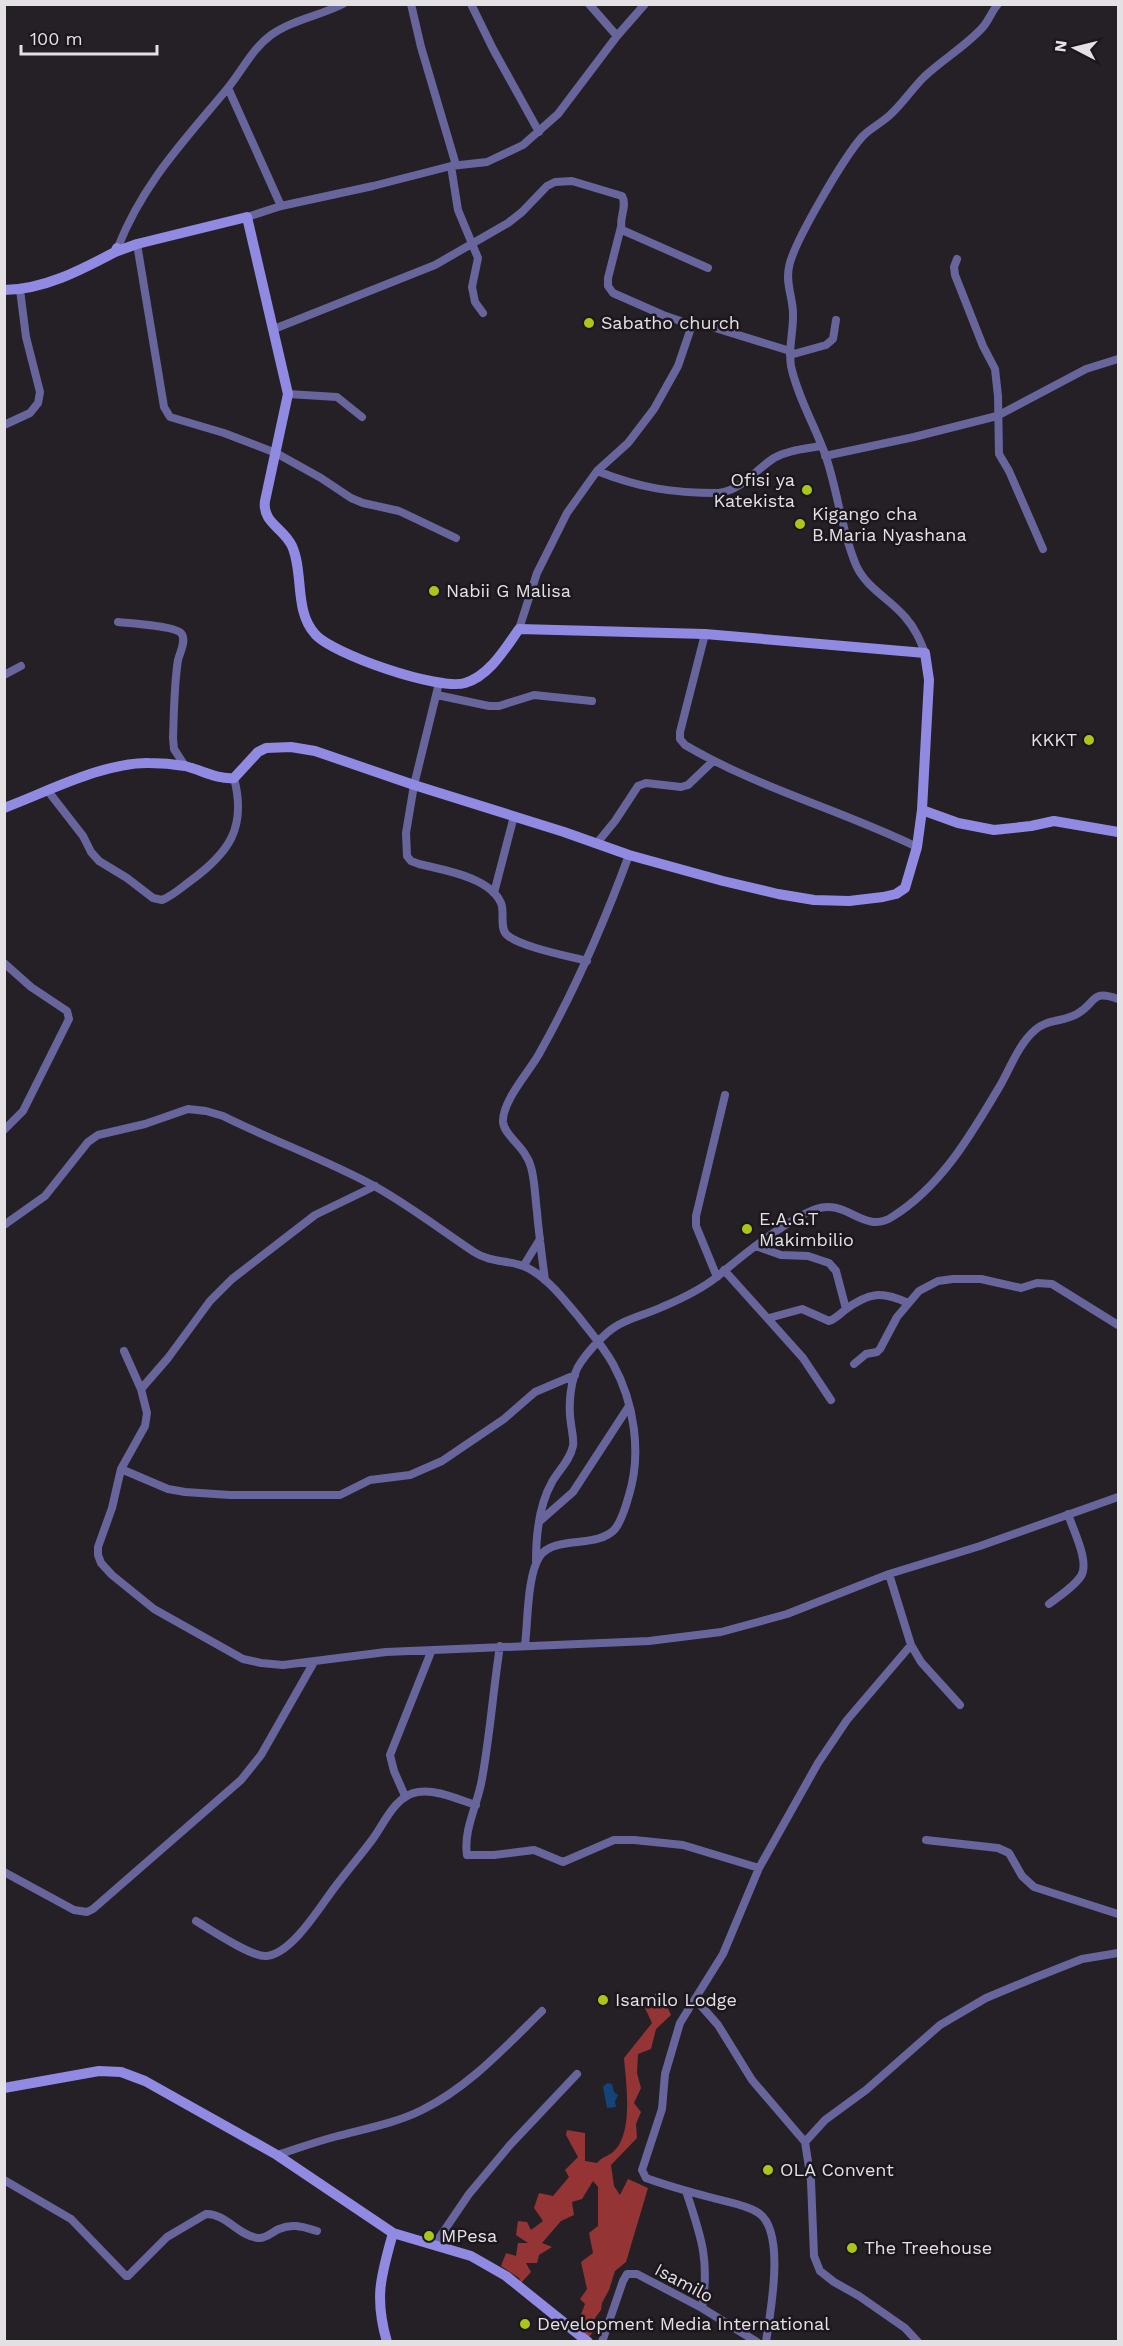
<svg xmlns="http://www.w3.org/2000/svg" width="1123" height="2346" viewBox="0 0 1123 2346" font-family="'Work Sans',sans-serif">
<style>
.forest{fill:#943435}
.water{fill:#124479}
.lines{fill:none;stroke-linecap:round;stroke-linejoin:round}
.street{stroke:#68659c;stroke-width:8}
.secondary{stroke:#918ae2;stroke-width:10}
.poi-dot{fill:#aac718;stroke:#1b171c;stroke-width:2}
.labels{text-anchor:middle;stroke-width:5;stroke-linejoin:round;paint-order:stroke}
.poi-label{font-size:18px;fill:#e4e1e5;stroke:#1b171c;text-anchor:start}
.street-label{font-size:18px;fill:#e4e1e5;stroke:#1b171c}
</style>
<rect width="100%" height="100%" fill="#242026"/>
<path class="forest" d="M656,1993L665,2002L671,2015L656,2029L651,2049L638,2054L637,2073L641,2088L634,2103L641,2112L636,2124L637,2138L611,2165L614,2186L620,2195L628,2179L648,2188L626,2262L615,2271L609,2290L602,2303L601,2310L592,2322L593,2332L589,2337L581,2330L580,2317L585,2304L580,2299L587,2289L581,2262L593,2253L589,2233L598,2226V2187L593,2181L582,2199L572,2202L574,2215L561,2221L542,2243L552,2247L539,2255L537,2263H526L531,2272L521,2283L519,2278L501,2266L506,2253L516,2256L518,2243H528L516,2235L518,2221L527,2222L531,2230L543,2221L534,2208L539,2193L553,2196L569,2177L565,2170L578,2157L566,2135L567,2130L585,2133V2161L597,2163C602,2157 608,2156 613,2152C634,2134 626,2082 624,2058L652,2023L644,2006Z"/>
<path class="water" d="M607,2083L612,2084L614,2092L618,2095L615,2101L616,2107L607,2108L603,2087Z"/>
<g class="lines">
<path class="street" d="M411,4L421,47L456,165
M471,4L493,49L539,132
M589,4L617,36
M228,88L281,206
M451,166L458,210L478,258L472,287L475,302L483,313
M247,217L281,206L373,186L451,166L487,162L523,145L558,114L617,36L645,4
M621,227L608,278V286L613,293L663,315L692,325
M137,244L164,407L170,417L224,433L276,453L321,478L351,498L363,503L399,511L456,538
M118,247C143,183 184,141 227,89C242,71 252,49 271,35C292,20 319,16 343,4
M957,259L954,267L955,275L983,346L995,369L998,396L999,454L1009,471L1043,549
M274,329L435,265L508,223L522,212L547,186L555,182L572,181L622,196C628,207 618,218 622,230L708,268
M790,355L826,345L833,339L836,320
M288,394L337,397L362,417
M4,425L30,413L38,403L40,392L26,337L20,290
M825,456L914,437L997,416L1086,369L1118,359
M597,471C640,488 672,493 718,493C741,491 755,470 774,458C788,450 805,449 821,446
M118,622C129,623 175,626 181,633C187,640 180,652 178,660C174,685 174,712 173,738L174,749L185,766
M519,629L537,573L567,513L597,471L628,443L654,409L678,366L692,325L699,323L790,351
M705,634L680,732V739L685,745C758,788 841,810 917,847
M925,653C920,640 915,628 905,617C890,599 866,588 856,565C842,532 838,494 827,460C817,429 798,399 791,366C788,349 793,334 793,317C794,299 785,285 789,267C793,243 845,156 862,137C870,128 882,123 891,114C903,103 912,89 924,77C943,59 966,46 983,27C989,20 992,11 998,4
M4,675L21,666
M439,683L414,785L406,833L407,856L411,861L419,864C443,870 490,877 501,903C505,912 499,928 507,935C521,947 568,956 587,961
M437,695L489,706H499L534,695L592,701
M48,791L83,836L91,852L99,861L127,878L153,898L162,900C172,896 181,888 189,882C229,853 247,828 234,778
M597,843L615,821L638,786L646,783L681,787L688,785L713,761
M494,893L514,816
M4,963L31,987L67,1011L69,1019L23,1111L4,1130
M4,1225L45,1196L88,1142L98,1135L145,1124L188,1109L206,1111L223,1116C273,1141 327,1160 376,1187C410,1206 441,1230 474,1252C492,1264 515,1259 533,1271C551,1282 565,1301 578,1316C590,1332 603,1346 613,1364C634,1402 642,1453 629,1495C626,1506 622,1520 615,1529C597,1549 555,1535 540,1556C527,1575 528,1621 525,1645
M756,1246L781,1255L808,1256L829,1263L836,1271L846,1309
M524,1265L540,1239
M724,1270L803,1358L831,1400
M717,1277L696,1226V1216L725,1095
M545,1280C542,1257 539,1235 537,1212C535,1197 535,1181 531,1167C526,1147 504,1136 503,1122C502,1101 529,1072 539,1054C575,990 604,923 629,855
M769,1318L802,1309L829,1321C835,1319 840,1314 845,1310C869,1292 882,1291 908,1303
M124,1351L141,1389L147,1413L145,1426L121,1469L112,1508L98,1547V1555L101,1563L112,1575L154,1609L243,1659L261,1663L283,1665L386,1652L649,1641L721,1632L787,1614L889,1574L980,1546L1118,1497
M854,1364L866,1354L877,1352L880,1349L897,1317L919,1291L938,1281L953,1279H981L1021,1288L1037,1283L1052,1284L1118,1325
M141,1389L168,1358L210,1301L232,1279L315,1215L375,1186
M121,1469L168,1489L185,1492L230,1495H340L370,1480L410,1475L442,1461L504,1419L535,1392L575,1375
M540,1521L573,1492L629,1406
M536,1561C536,1535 539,1505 552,1482C559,1470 570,1460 573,1446C574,1439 572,1432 571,1424C568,1406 570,1377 581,1362C588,1352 599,1340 608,1332C623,1319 645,1315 662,1307C681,1299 702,1289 718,1276C743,1255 786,1220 816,1209C847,1198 864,1235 892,1217C942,1186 972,1133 1001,1084C1011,1066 1019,1044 1035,1030C1047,1019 1063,1022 1077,1014C1097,1003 1090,989 1118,999
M889,1574L911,1645L921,1662L960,1705
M1049,1604C1059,1596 1074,1587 1081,1576C1090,1562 1073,1530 1068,1514
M500,1646C493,1691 490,1735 482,1779C478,1804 463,1830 467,1855H494L534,1850L563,1862L614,1840H634L683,1845L759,1868
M405,1796L394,1771L390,1755L431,1652
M926,1840L998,1848L1009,1853L1022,1876L1034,1887L1118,1914
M4,1872L74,1910L87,1912L93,1909L241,1780L261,1755L314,1662
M196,1921C211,1930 250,1956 265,1956C291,1956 321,1905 335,1887C347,1871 360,1856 372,1840C384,1824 395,1795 418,1792C437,1789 459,1800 476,1805
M696,2000L718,2025L752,2080L805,2142L811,2181L814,2256L820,2271L834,2282L859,2296L905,2328L918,2342
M805,2142L825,2120L866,2090L940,2025L986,1998L1034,1978L1082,1959L1118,1953
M277,2155C296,2149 315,2142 334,2137C363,2129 394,2124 422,2110C469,2087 505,2047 542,2011
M4,2180L71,2219L126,2276H128L167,2237L206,2214C225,2213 239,2236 258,2238C266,2239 272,2232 279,2229C293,2223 303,2227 317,2231
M686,2191C701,2236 710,2260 702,2308
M435,2244L469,2194L510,2145L577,2074
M602,2342L623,2281L627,2274H637L702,2308L757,2342
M766,2342C770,2313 787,2229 757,2212C744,2204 727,2202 713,2198C690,2192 668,2186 646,2178L642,2170L662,2109L665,2074L680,2023L723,1954L759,1868L818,1763L847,1720L911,1645"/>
<path class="secondary" d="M4,290C43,290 81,270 115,252L117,248
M4,808C47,792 104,762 149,763C161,763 173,764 185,766C201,770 219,780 234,778L258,752L266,748L291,747L315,751L414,785L564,832L629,855L723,881L778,894L814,900L849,901L883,897L896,894L905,888L917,847L922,810L929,680L925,653L705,634L519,629C505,649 489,676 465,683C439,691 332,654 315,634C294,611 304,573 292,546C284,528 262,523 265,501L288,394L247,217L137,244L115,252
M922,810L958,823L994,830L1031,826L1054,821L1118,832
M4,2088L99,2071L121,2072L145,2081L277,2155L393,2233L471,2256L506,2276L588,2342
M387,2342C374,2297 381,2276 393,2233"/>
</g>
<g class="poi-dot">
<circle cx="589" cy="323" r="6"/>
<circle cx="807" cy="490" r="6"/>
<circle cx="800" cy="524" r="6"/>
<circle cx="434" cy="591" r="6"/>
<circle cx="1089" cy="740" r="6"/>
<circle cx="747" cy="1229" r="6"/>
<circle cx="603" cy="2000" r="6"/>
<circle cx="768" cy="2170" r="6"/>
<circle cx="429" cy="2236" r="6"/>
<circle cx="852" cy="2248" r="6"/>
<circle cx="525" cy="2324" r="6"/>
</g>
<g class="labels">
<g class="poi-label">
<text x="601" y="329">Sabatho church</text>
<text x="795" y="486" text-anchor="end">Ofisi ya<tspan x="795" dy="21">Katekista</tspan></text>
<text x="812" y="520">Kigango cha<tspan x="812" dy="21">B.Maria Nyashana</tspan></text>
<text x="446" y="597">Nabii G Malisa</text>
<text x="1077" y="746" text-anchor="end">KKKT</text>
<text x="759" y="1225">E.A.G.T<tspan x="759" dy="21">Makimbilio</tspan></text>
<text x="615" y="2006">Isamilo Lodge</text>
<text x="780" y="2176">OLA Convent</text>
<text x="441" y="2242">MPesa</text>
<text x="864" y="2254">The Treehouse</text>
<text x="537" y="2330">Development Media International</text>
</g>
<g class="street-label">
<text transform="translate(684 2283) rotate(28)" y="6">Isamilo</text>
</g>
</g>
<rect width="1123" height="2346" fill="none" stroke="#e4e1e5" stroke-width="12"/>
<g transform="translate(1075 48) rotate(277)" stroke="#1b171c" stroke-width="4.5" paint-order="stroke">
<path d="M0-4.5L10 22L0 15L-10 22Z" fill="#e4e1e5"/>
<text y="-9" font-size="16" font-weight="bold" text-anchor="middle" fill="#e4e1e5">N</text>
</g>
<path d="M21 45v9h136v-9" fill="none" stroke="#e4e1e5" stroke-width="3"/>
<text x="30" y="45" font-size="18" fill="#e4e1e5" stroke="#1b171c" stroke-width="4.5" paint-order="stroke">100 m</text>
</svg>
